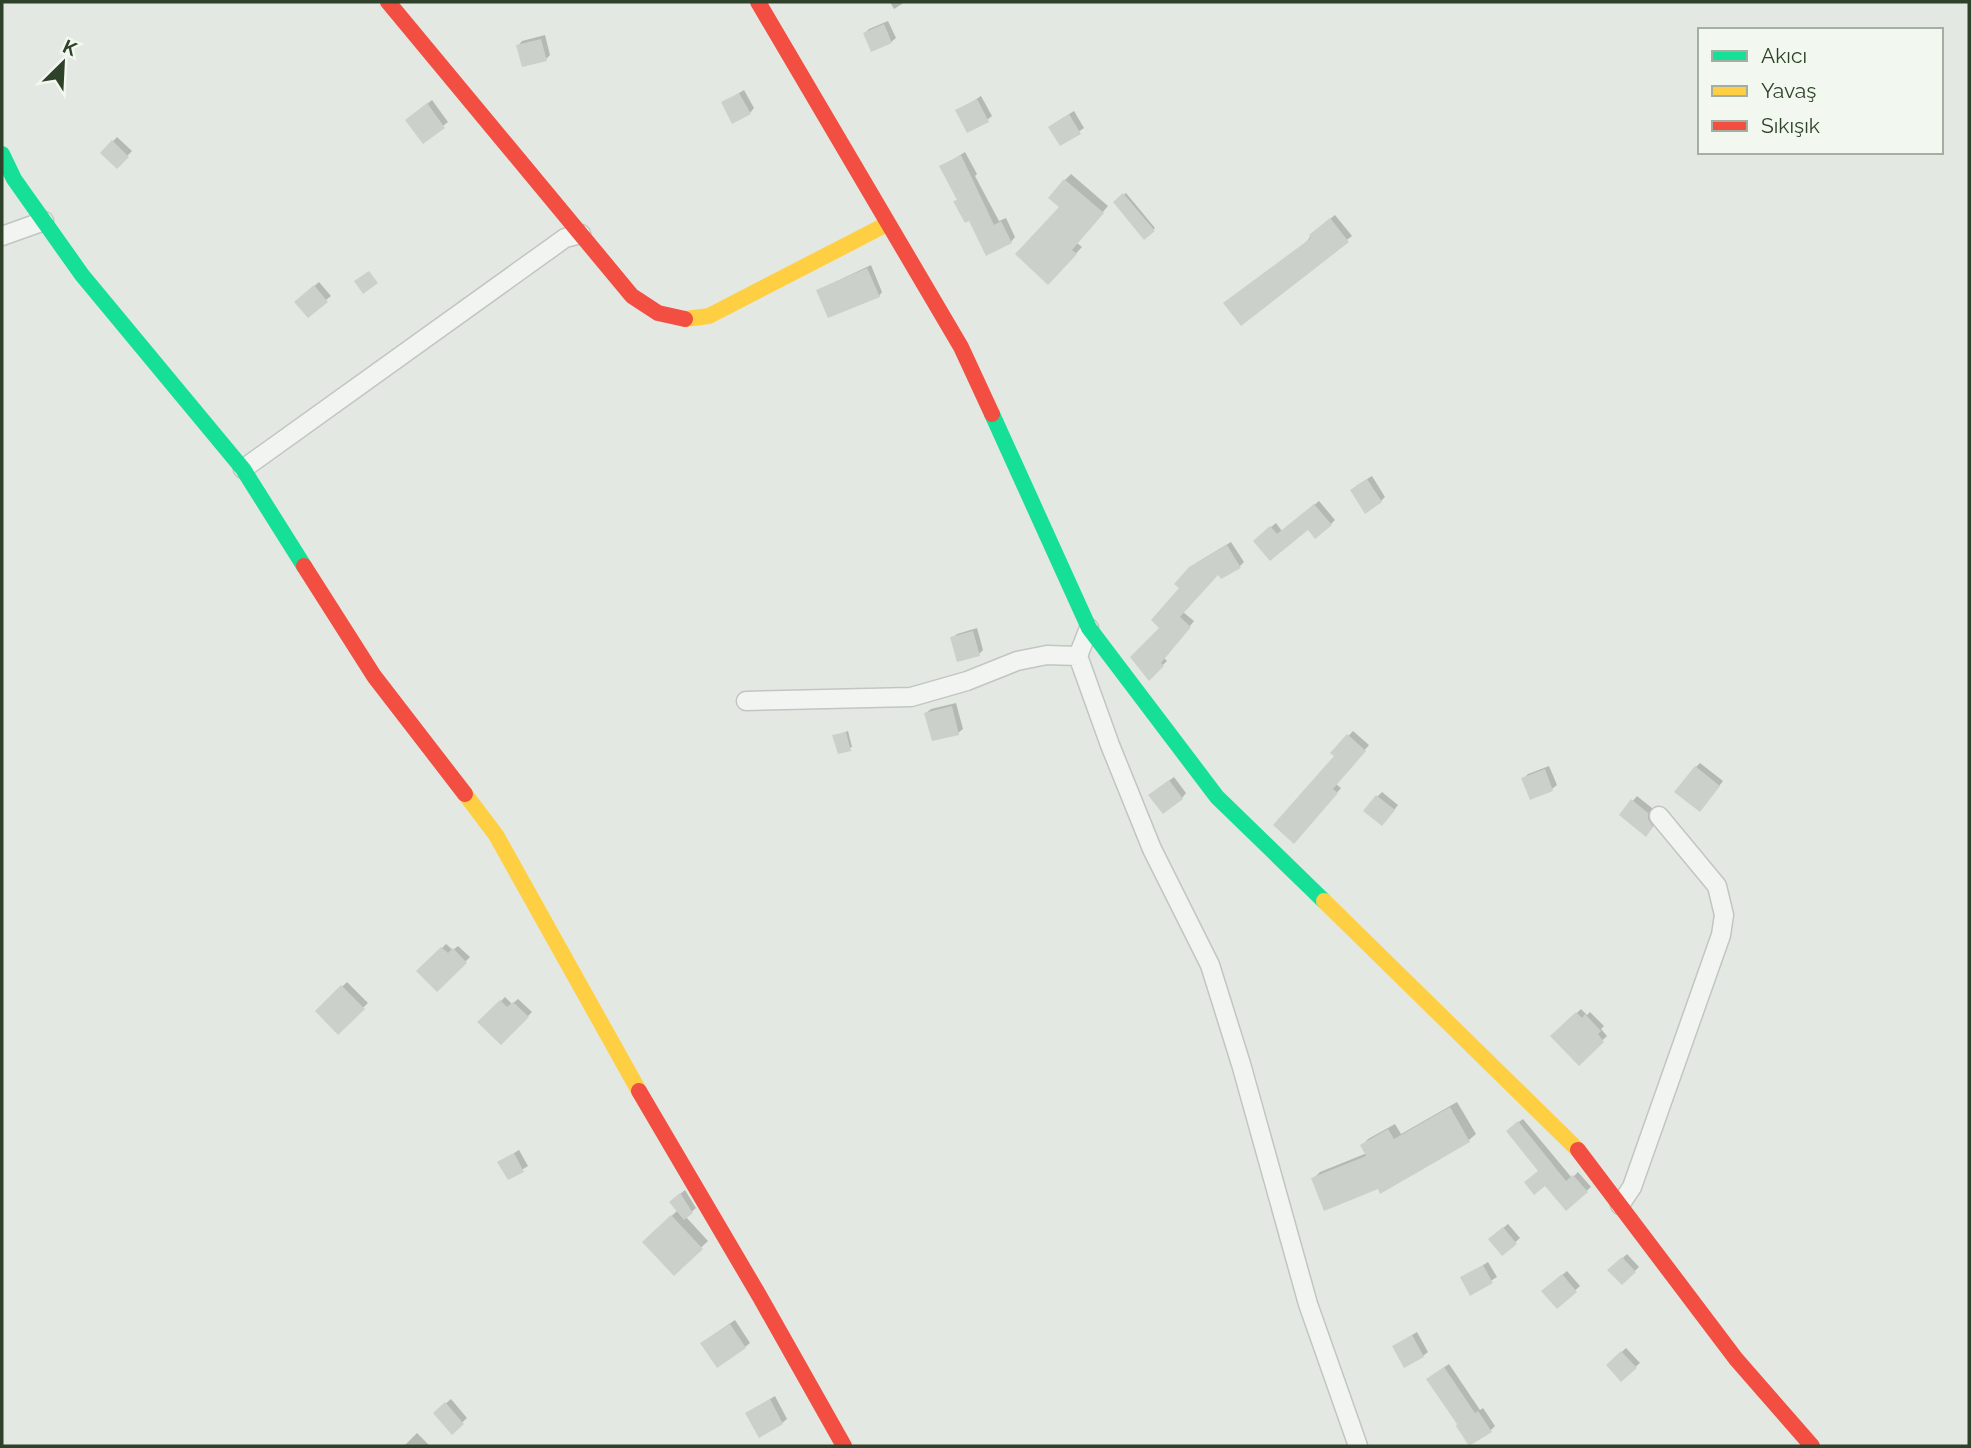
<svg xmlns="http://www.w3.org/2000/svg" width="1971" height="1448" viewBox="0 0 1971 1448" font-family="Raleway,sans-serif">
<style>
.shadow{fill:#0003}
.building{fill:#ccd0ca}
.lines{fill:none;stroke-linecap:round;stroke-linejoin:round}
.street-casing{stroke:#c1c6c0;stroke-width:21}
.street{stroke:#f2f4f2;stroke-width:18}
.fast{stroke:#16e098;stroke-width:16}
.slow{stroke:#ffcf43;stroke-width:16}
.jam{stroke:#f24e42;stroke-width:16}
</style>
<rect width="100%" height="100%" fill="#e3e8e2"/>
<path class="shadow" d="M890,2H905L894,9Z
M888,21L896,38L891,42L865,33L869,29Z
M545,35L550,55L546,59L518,46L522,41Z
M744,90L754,108L750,113L723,103Z
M981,96L992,116L987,120L958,111Z
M432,100L448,122L423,141L412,116Z
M1074,111L1084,128L1061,144L1055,123Z
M117,137L132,151L117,167L102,153Z
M965,152L977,174L975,176L999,221L1006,218L1015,237L1011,242L970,219L955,202L958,199L941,167Z
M1071,174L1108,206L1077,243L1082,247L1048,283L1065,180Z
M1126,193L1155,228L1144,238L1115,202Z
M1335,215L1352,236L1241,323L1315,231Z
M871,265L882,292L879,296L818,290Z
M319,282L331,296L326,300L301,298Z
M1372,476L1385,497L1381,501L1356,486Z
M1319,501L1335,520L1331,524L1308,527L1270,559L1259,537L1276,523L1282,531Z
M1231,542L1244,562L1239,567L1219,572L1183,612L1194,621L1164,658L1167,661L1149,678L1162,628L1196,563Z
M977,628L983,650L979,654L952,638L957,634Z
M956,703L963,729L958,733L926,713L931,709Z
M848,731L852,747L839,752L834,736Z
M1353,731L1369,745L1336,784L1341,788L1298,837L1336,756L1333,753Z
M1700,763L1723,781L1704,805L1696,767Z
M1549,766L1557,785L1552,789L1531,798L1523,779L1528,774Z
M1174,777L1186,793L1182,798L1155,791Z
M1382,792L1398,805L1386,820L1377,797Z
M1637,796L1652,808V814L1657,822L1650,830L1621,815Z
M446,944L453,950L458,946L470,957L437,990L419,971Z
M347,982L368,1003L338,1032L317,1011Z
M505,997L512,1004L518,999L532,1012L501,1043L480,1022Z
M1581,1009L1587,1015L1590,1012L1604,1026L1601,1029L1607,1036L1579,1063L1553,1036Z
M1457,1102L1476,1134L1469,1140L1381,1191L1379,1187L1313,1179L1320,1172L1367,1153L1362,1146L1368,1139L1395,1124L1401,1134Z
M1523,1119L1572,1178L1578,1172L1591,1187L1566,1209L1512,1127Z
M519,1150L528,1166L509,1178L500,1162Z
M685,1190L696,1208L686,1217L708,1241L674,1273L644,1242L678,1210L675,1198Z
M1508,1224L1520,1238L1503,1253L1495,1235Z
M1627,1254L1639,1267L1622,1283L1610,1270Z
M1488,1262L1497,1277L1471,1293L1462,1278Z
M1567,1271L1580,1286L1557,1307L1548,1287Z
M735,1320L750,1343L745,1347L707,1339Z
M1417,1332L1428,1352L1423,1356L1394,1346Z
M1626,1348L1640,1363L1621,1379L1608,1365Z
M1449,1364L1480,1410L1483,1408L1495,1426L1491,1430L1459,1424L1433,1375Z
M775,1396L787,1419L782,1423L747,1413Z
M451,1399L467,1418L452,1432L435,1413Z
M417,1433L430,1446H404Z"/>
<path class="building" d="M884,24L892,43L871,52L863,33Z
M541,39L547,61L522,67L516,45Z
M739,93L751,114L732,124L721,102Z
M977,99L989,122L967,133L955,110Z
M427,103L445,128L423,144L405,120Z
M1069,114L1081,134L1060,146L1048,127Z
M112,140L129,157L117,169L100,153Z
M961,155L994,225L1001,221L1012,243L986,256L969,221L965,223L953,201L957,200L939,166Z
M1064,179L1104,213L1072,250L1077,254L1048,285L1015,254L1059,207L1048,198Z
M1123,193L1155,231L1144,240L1113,202Z
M1330,218L1349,242L1241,326L1223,303L1311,238L1309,235Z
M867,268L880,297L828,318L816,290Z
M369,271L378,283L363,294L354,281Z
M314,285L328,302L308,318L294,302Z
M1367,479L1382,502L1365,514L1350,490Z
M1314,504L1332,525L1315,539L1308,530L1270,561L1253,541L1270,526L1277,534Z
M1227,545L1241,568L1221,579L1218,575L1180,617L1191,627L1161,663L1164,666L1149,681L1130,657L1159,628L1151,620L1179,588L1174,584L1189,567Z
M973,631L980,656L957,662L950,637Z
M952,706L959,735L932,741L924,713Z
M846,732L851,751L838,754L832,735Z
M1347,734L1366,751L1333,789L1338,793L1294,844L1273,825L1334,756L1330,753Z
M1695,766L1720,786L1700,812L1674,792Z
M1545,769L1553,791L1530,800L1521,778Z
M1169,780L1183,799L1163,814L1148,795Z
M1376,795L1395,810L1382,826L1363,811Z
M1631,799L1648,813V819L1653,827L1646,837L1619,815Z
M441,947L448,953L453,948L467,963L437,992L416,971Z
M341,985L365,1009L338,1035L315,1011Z
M500,1000L507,1007L513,1002L529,1017L501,1045L477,1022Z
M1576,1012L1582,1018L1585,1014L1601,1031L1598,1034L1604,1042L1579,1066L1550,1036Z
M1450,1107L1470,1142L1380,1194L1378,1189L1324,1211L1311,1178L1366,1156L1360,1145L1388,1129L1394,1139Z
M1518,1121L1566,1181L1573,1175L1588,1192L1566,1211L1545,1186L1534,1195L1524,1182L1538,1171L1506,1131Z
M514,1153L524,1172L508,1180L497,1162Z
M680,1193L693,1213L684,1220L669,1202Z
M671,1215L703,1249L674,1276L642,1242Z
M1503,1227L1517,1244L1502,1256L1488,1239Z
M1622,1257L1636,1272L1622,1285L1607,1270Z
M1483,1265L1493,1283L1470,1296L1460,1277Z
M1562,1274L1577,1292L1557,1309L1541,1291Z
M730,1324L746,1348L717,1368L700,1343Z
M1412,1335L1424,1357L1404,1368L1392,1346Z
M1621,1351L1637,1368L1621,1382L1606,1365Z
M1444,1367L1475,1413L1478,1411L1492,1432L1469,1446L1456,1426L1457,1424L1426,1379Z
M770,1399L783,1424L759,1438L745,1413Z
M445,1402L464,1424L452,1435L433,1413Z"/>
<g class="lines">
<defs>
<path id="street" d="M2,236L44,221
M243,469L565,238L581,234
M1089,628L1078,656L1110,745L1152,849L1210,965L1241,1064L1308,1304L1358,1446
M746,701L911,697L967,681L1017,661L1047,655L1078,656
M1620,1205L1632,1187L1721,935L1724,915L1717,886L1659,816"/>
</defs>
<use href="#street" class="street-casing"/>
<use href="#street" class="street"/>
<path class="fast" d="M2,154L14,179L82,275L243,469L304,566
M992,414L1089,628L1217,797L1324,901"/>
<path class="slow" d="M685,319L709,316L887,224
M465,794L496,835L639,1091
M1324,901L1578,1150"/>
<path class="jam" d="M388,2L632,296L658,313L685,319
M758,2L961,347L992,414
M304,566L374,676L465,794
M639,1091L760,1297L844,1446
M1578,1150L1736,1359L1812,1446"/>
</g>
<rect width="1971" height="1448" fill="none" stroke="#2d4228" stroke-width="7"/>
<rect x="1698" y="28" width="245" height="126" fill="#f2f7f0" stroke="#a3afa0" stroke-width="2"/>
<rect x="1712" y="51" width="35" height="10" fill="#16e098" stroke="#a3afa0" stroke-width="2"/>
<text x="1761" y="63" font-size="21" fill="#2d4228">Akıcı</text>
<rect x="1712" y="86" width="35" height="10" fill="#ffcf43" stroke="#a3afa0" stroke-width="2"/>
<text x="1761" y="98" font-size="21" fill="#2d4228">Yavaş</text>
<rect x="1712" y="121" width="35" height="10" fill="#f24e42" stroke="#a3afa0" stroke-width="2"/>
<text x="1761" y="133" font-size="21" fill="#2d4228">Sıkışık</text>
<g transform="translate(63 63) rotate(24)" stroke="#f2f7f0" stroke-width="5" paint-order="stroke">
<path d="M0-5L12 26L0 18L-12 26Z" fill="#2d4228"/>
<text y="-10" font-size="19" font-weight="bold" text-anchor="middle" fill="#2d4228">K</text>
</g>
</svg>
